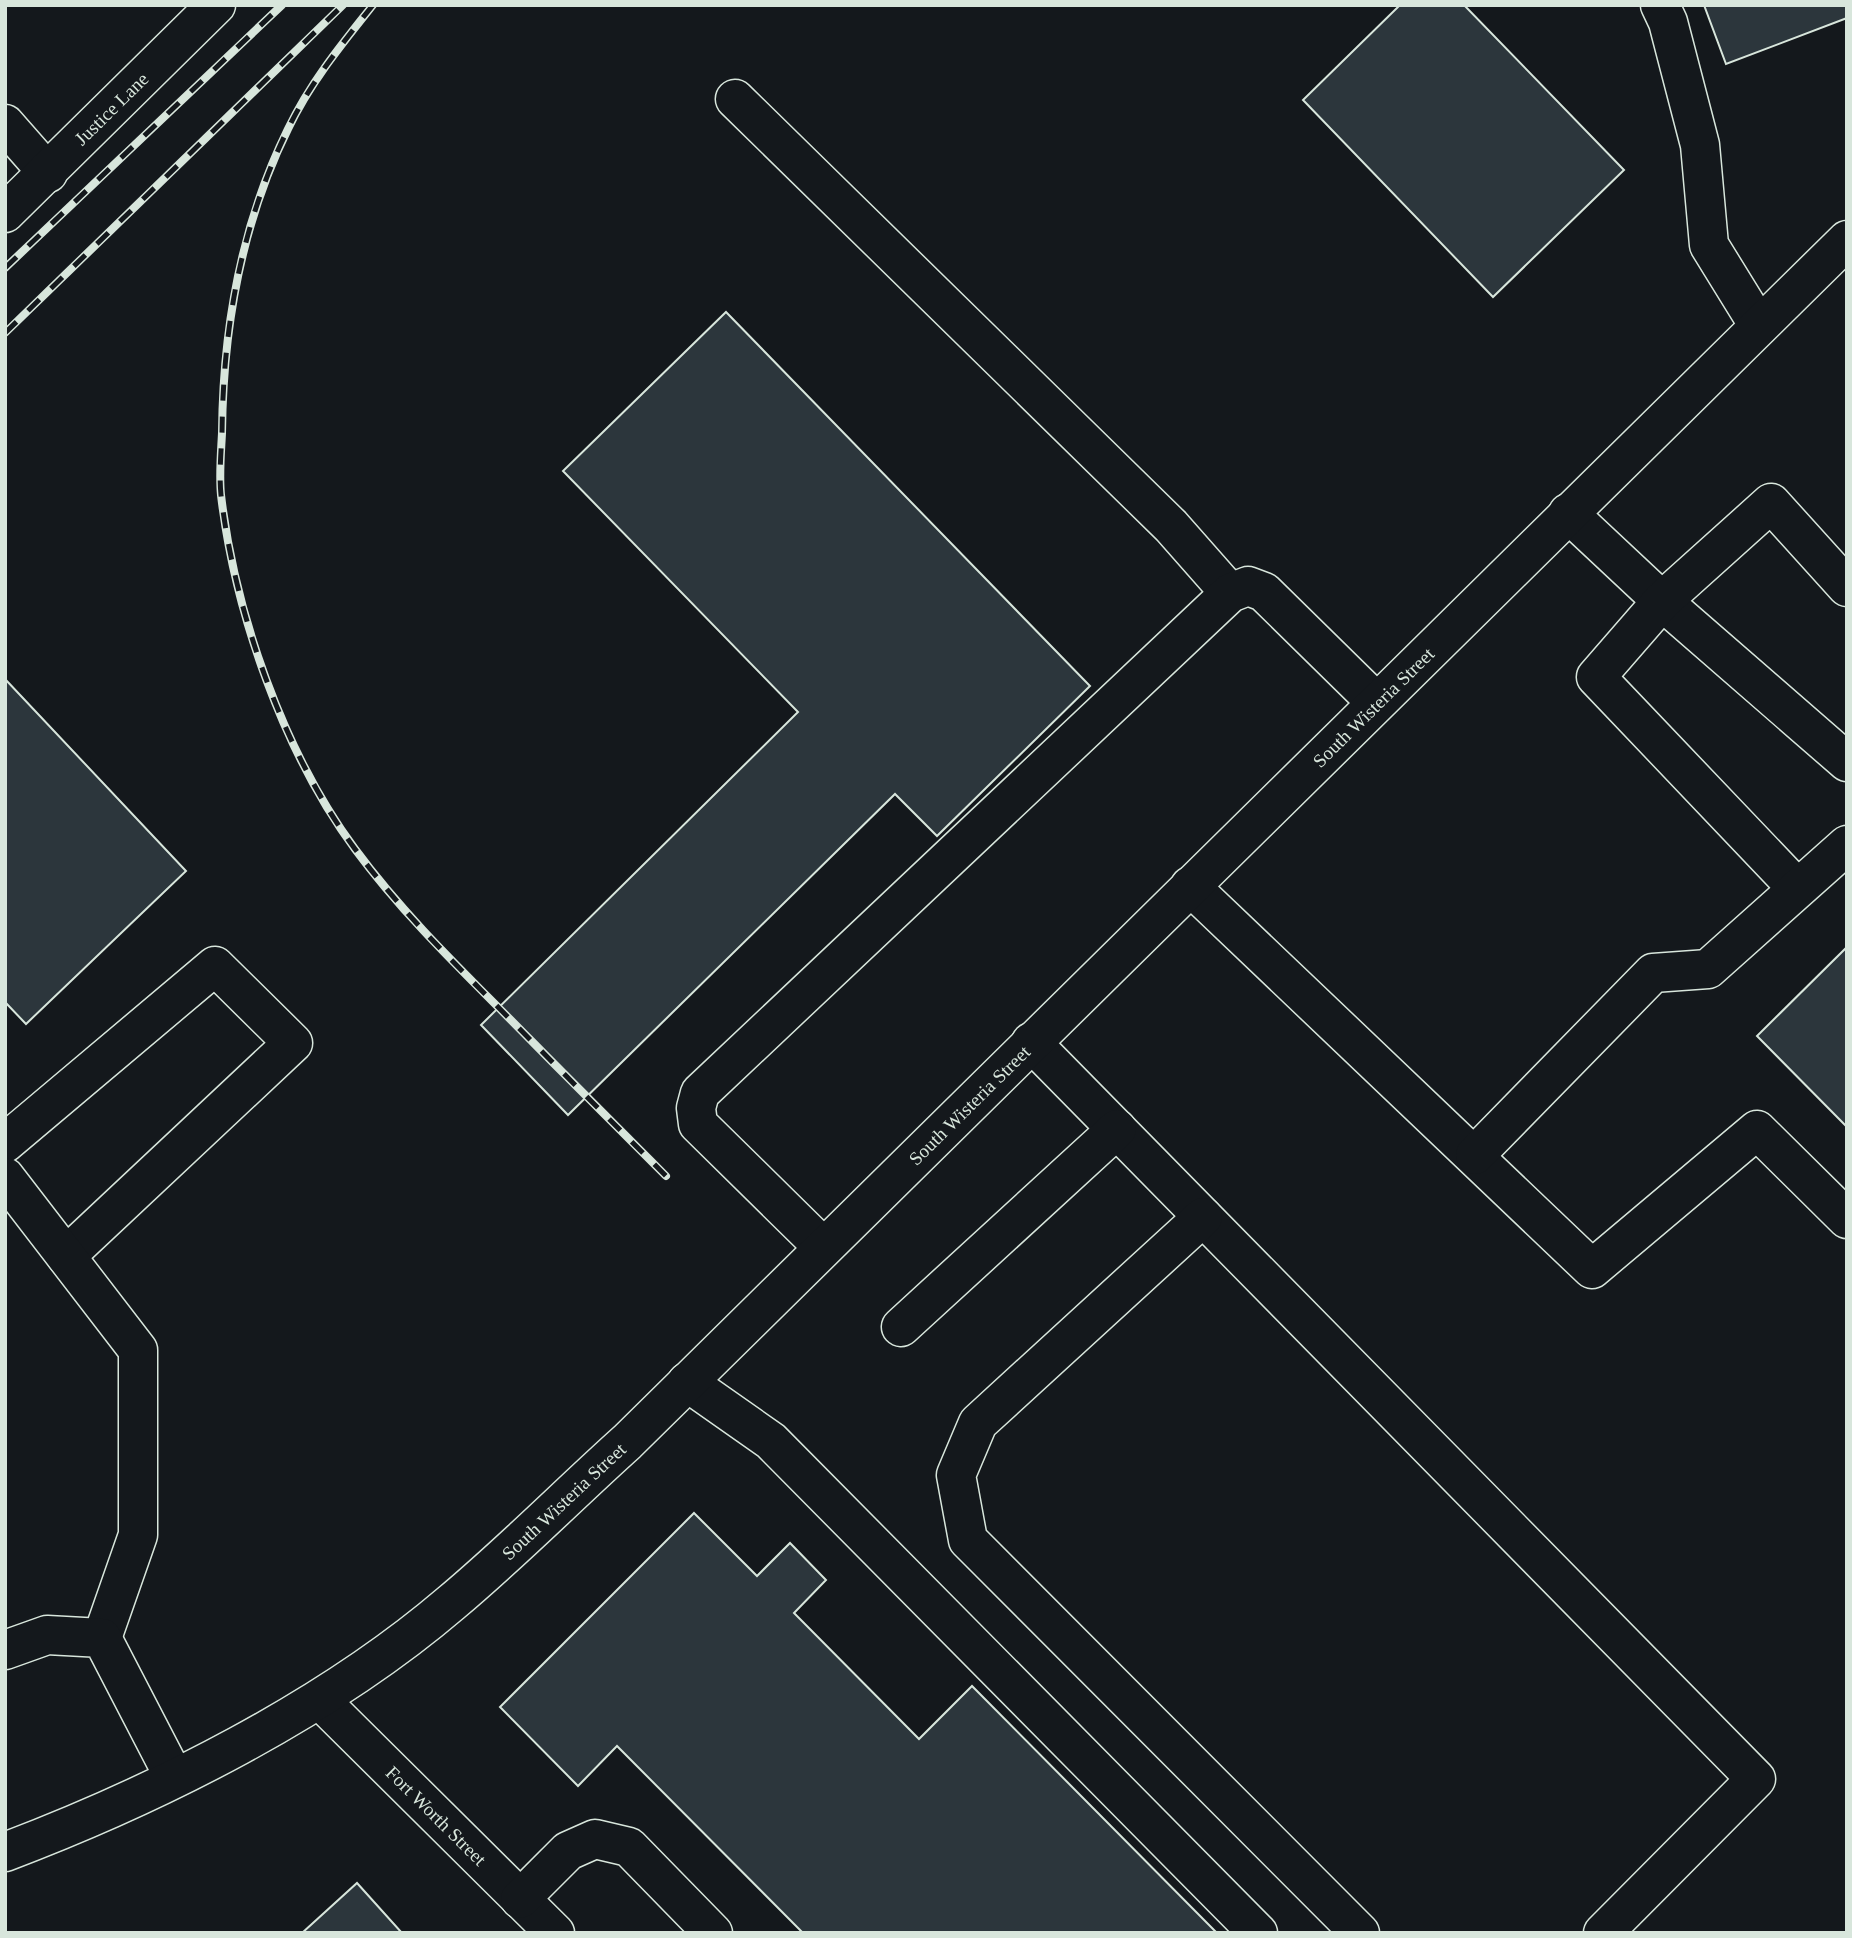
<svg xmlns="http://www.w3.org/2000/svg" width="1852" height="1938" viewBox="0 0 1852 1938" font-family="Georgia,serif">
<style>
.building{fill:#2c363c;stroke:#d8e6dc;stroke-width:2}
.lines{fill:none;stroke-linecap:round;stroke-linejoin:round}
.minor-casing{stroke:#d8e6dc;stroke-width:41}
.minor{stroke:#14181c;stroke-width:38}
.rail-casing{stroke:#d8e6dc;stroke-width:8}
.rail{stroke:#14181c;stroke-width:5;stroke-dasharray:16;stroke-linecap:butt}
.labels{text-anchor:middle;stroke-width:5;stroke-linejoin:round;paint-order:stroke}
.street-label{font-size:19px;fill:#d8e6dc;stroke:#14181c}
</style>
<rect width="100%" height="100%" fill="#14181c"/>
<path class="building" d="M1400,5H1464L1624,170L1493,297L1303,100Z
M1704,5H1847V18L1726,64Z
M726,312L1090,686L937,836L895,794L568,1115L481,1025L798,712L563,471Z
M5,679L186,871L26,1024L5,1002Z
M1847,947V1127L1757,1036Z
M694,1513L757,1576L790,1543L826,1580L794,1613L919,1739L972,1686L1217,1933H803L617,1746L578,1786L500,1707Z
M357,1883L402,1933H302Z"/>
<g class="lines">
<defs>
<g id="minor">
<path d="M1660,5L1668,22L1700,145L1709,245L1759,326"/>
<path d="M735,99L1171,526L1230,593"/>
<path d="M5,124L48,173"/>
<path id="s1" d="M5,213L216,5"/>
<path d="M1568,513L1662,601L1847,762"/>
<path d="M1190,886L1592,1269L1757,1130L1847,1219"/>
<path d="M1797,888L1596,677L1662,601L1771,503L1847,587"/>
<path d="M1031,1042L1756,1779L1603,1933"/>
<path d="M5,1143L215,966L293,1043L66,1256"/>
<path d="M1475,1155L1653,973L1708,969L1847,845"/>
<path d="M5,1177L138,1350V1535L102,1638"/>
<path d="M1203,1217L978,1423L956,1475L968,1540L1360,1933"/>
<path d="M823,1247L698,1124L696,1108L700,1093L1230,593L1248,586L1264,592L1376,702"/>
<path d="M901,1327L1117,1129"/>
<path d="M687,1382L771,1441L1258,1933"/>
<path d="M5,1650L47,1635L102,1638L174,1777"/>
<path id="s2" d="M320,1700L555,1933"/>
<path id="s3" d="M5,1852C158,1794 327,1709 451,1603C512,1552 568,1495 627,1442L1847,240"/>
<path d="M520,1899L568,1851L595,1839L629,1847L713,1933"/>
</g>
</defs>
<use href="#minor" class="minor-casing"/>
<use href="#minor" class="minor"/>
<defs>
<path id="rail" d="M373,5C341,45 310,83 288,129C241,224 223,328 222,433C221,453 219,475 221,495C235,614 284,753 355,849C397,906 447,956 497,1006C553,1063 609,1119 666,1176
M5,268L282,5
M5,333L343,5"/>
</defs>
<use href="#rail" class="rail-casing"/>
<use href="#rail" class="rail"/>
</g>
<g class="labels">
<g class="street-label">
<text dy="7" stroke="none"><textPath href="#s1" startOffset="149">Justice Lane</textPath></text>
<text dy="7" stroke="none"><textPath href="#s3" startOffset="1799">South Wisteria Street</textPath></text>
<text dy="7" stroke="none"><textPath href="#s3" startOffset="1232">South Wisteria Street</textPath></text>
<text dy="7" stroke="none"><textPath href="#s3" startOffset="665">South Wisteria Street</textPath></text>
<text dy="7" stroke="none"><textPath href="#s2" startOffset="164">Fort Worth Street</textPath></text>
</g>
</g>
<rect width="1852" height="1938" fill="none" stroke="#d8e6dc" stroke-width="14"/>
</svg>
